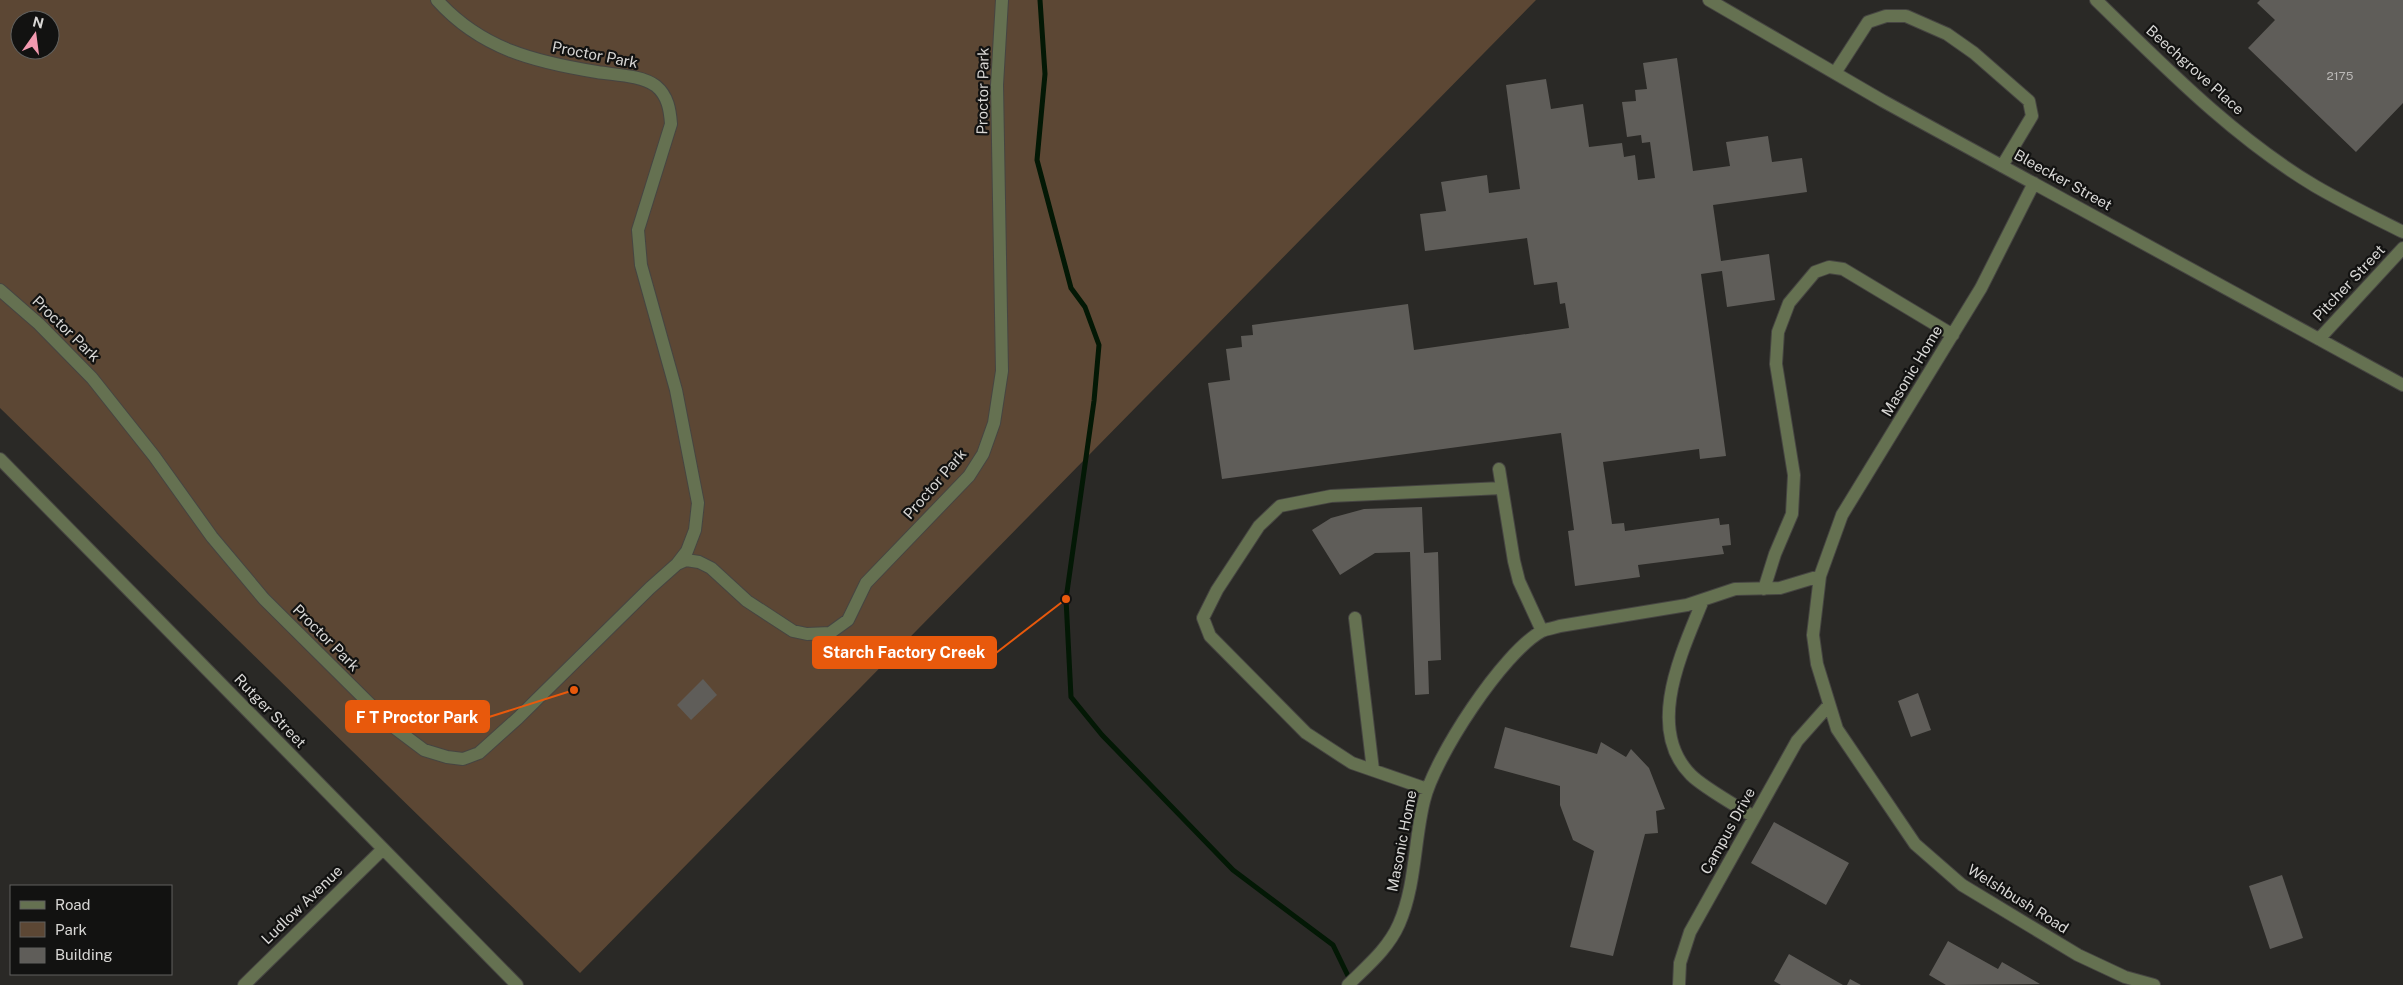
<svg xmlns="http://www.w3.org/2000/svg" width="2403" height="985" viewBox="0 0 2403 985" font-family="'Public Sans',sans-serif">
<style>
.green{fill:#5c4734;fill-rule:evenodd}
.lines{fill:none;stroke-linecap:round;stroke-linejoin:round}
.stream{stroke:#031805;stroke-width:5}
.building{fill:#5f5d59}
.minor-casing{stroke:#464542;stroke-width:14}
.minor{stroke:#657151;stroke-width:12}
.labels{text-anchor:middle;stroke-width:4.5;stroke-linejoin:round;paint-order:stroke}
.number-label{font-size:12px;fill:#bab8b6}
.street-label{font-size:15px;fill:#d8d7d5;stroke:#121211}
.leader{fill:none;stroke:#e8590c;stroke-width:2}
.callout-dot{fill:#e8590c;stroke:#121211;stroke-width:2}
.callout{fill:#e8590c;stroke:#e8590c;stroke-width:2}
.callout-label{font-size:16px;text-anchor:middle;font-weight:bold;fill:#fff}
</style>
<rect width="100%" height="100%" fill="#2a2926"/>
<path class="green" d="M0,0H1536L580,973L0,408ZM20,20H50V50H20Z"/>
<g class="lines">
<path class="stream" d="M1040,0L1045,74L1037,160L1071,288L1085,307L1099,345L1094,401L1066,599L1071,697L1102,735L1233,870L1333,945L1351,982"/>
</g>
<path class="building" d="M2260,0H2403V103L2356,152L2248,48L2275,20L2257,3Z
M1677,58L1693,171L1730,166L1726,142L1768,136L1772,162L1802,158L1807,192L1713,205L1721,261L1769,254L1775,300L1727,307L1722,271L1701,274L1726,456L1700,459L1699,449L1603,462L1612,524L1624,523L1625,531L1719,518L1720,525L1729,524L1731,545L1722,546L1724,554L1638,565L1640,577L1575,586L1568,531L1574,530L1561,433L1222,479L1208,383L1230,380L1226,349L1242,347L1241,336L1253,335L1252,325L1408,304L1414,350L1569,328L1565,303L1560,304L1557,282L1534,285L1527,238L1425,251L1420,214L1446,211L1441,182L1487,175L1489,193L1520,189L1506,85L1546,79L1551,109L1583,104L1589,147L1622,143L1624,157L1635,155L1638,180L1655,178L1650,142L1642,143L1641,135L1627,137L1622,102L1636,101L1635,90L1647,89L1643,63Z
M1422,507L1424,553L1438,552L1441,660L1428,661L1429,694L1415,695L1410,552L1375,553L1340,575L1312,530L1331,518L1364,509Z
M703,679L717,695L691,720L677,705Z
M1918,693L1931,730L1911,737L1898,701Z
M1505,727L1597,754L1601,742L1626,757L1631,749L1649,768L1665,809L1656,811L1658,833L1645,834L1613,956L1570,947L1594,851L1573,840L1560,805V786L1494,768Z
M1774,822L1849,863L1826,905L1751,863Z
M2282,875L2303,938L2270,949L2249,886Z
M1948,941L1998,969L2002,962L2040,984L1946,985L1929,975Z
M1789,954L1843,985H1781L1774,981Z
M1850,979L1861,985H1847Z"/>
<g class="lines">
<defs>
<path id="minor" d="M437,0C481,49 535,62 597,72C615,75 641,75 656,86C668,96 670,110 671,124L638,230L641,265L676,390L698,503L695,530L687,551L677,564
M1709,0L1883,101L2403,385
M2096,0C2165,67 2233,137 2315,186C2344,203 2373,217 2403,232
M1835,73L1868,22L1886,16H1906L1947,34L1974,53L2029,101L2032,116L2002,166
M2034,183L1981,288L1842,515L1820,576L1813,635L1817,664L1837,729L1915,844L1962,885L2078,955L2125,977L2154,985
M0,290L39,324L92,378L154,456L212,537L264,599L392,726L424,750L447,757L463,759L479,753L518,718L650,588L677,564L686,560L699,562L711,568L747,601L793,631L807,634L830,633L848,620L866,583L969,476L983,454L994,423L1002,371L997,85L1002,0
M2319,339L2403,248
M0,459L517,985
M1499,469L1514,561L1519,581L1542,631
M1764,589L1775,554L1792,514L1794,475L1776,364L1778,332L1789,303L1815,272L1829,267L1843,269L1953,335
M1703,600C1683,650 1644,728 1691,775C1704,788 1737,806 1754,817
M1355,618L1373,770
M1427,789L1352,763L1306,733L1210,636L1203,618L1217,590L1259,526L1280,506L1331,496L1502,488
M244,985L383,849
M1348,985C1367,966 1388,949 1399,924C1416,885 1414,841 1424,801C1434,758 1503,652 1542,631C1547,629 1554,628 1560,626L1687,605L1735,589L1780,588L1820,576
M1679,985L1680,963L1690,932L1797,741L1829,705"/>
</defs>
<use href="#minor" class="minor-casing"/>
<use href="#minor" class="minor"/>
</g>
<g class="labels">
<g class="number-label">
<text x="2340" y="80">2175</text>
</g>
<g class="street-label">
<text transform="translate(595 55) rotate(11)" y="5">Proctor Park</text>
<text transform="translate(2195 70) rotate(42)" y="5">Beechgrove Place</text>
<text transform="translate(983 91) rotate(-89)" y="5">Proctor Park</text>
<text transform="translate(2063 180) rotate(29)" y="5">Bleecker Street</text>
<text transform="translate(2349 283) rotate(-47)" y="5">Pitcher Street</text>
<text transform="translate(66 329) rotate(44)" y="5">Proctor Park</text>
<text transform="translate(1912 371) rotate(-59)" y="5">Masonic Home</text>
<text transform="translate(935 484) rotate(-49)" y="5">Proctor Park</text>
<text transform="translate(326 638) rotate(45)" y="5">Proctor Park</text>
<text transform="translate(270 711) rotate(46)" y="5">Rutger Street</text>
<text transform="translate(1728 831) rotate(-61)" y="5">Campus Drive</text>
<text transform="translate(1402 841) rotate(-79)" y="5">Masonic Home</text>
<text transform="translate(2018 899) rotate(32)" y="5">Welshbush Road</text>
<text transform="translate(302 905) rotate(-44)" y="5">Ludlow Avenue</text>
</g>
</g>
<path class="leader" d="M1066 599L996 653M574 690L489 717"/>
<g class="callout-dot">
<circle cx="1066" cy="599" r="5"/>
<circle cx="574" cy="690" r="5"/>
</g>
<g class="callout">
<rect x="813" y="637" width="183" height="31" rx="5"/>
<rect x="346" y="701" width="143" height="31" rx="5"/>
</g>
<g class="callout-label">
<text x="904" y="658">Starch Factory Creek</text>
<text x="417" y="723">F T Proctor Park</text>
</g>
<rect x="10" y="885" width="162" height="90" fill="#121211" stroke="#61615f"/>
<rect x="20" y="901" width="25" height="8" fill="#657151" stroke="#61615f"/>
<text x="55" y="910" font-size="15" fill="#d8d7d5">Road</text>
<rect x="20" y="922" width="25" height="15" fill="#5c4734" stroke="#61615f"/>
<text x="55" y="935" font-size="15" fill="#d8d7d5">Park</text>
<rect x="20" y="948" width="25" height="15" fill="#5f5d59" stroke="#61615f"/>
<text x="55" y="960" font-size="15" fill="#d8d7d5">Building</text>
<g transform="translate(35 35) rotate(14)"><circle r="24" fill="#121211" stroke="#61615f"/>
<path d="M0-4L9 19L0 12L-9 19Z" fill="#f29ab0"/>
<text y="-8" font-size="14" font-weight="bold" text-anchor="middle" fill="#d8d7d5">N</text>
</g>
</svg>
